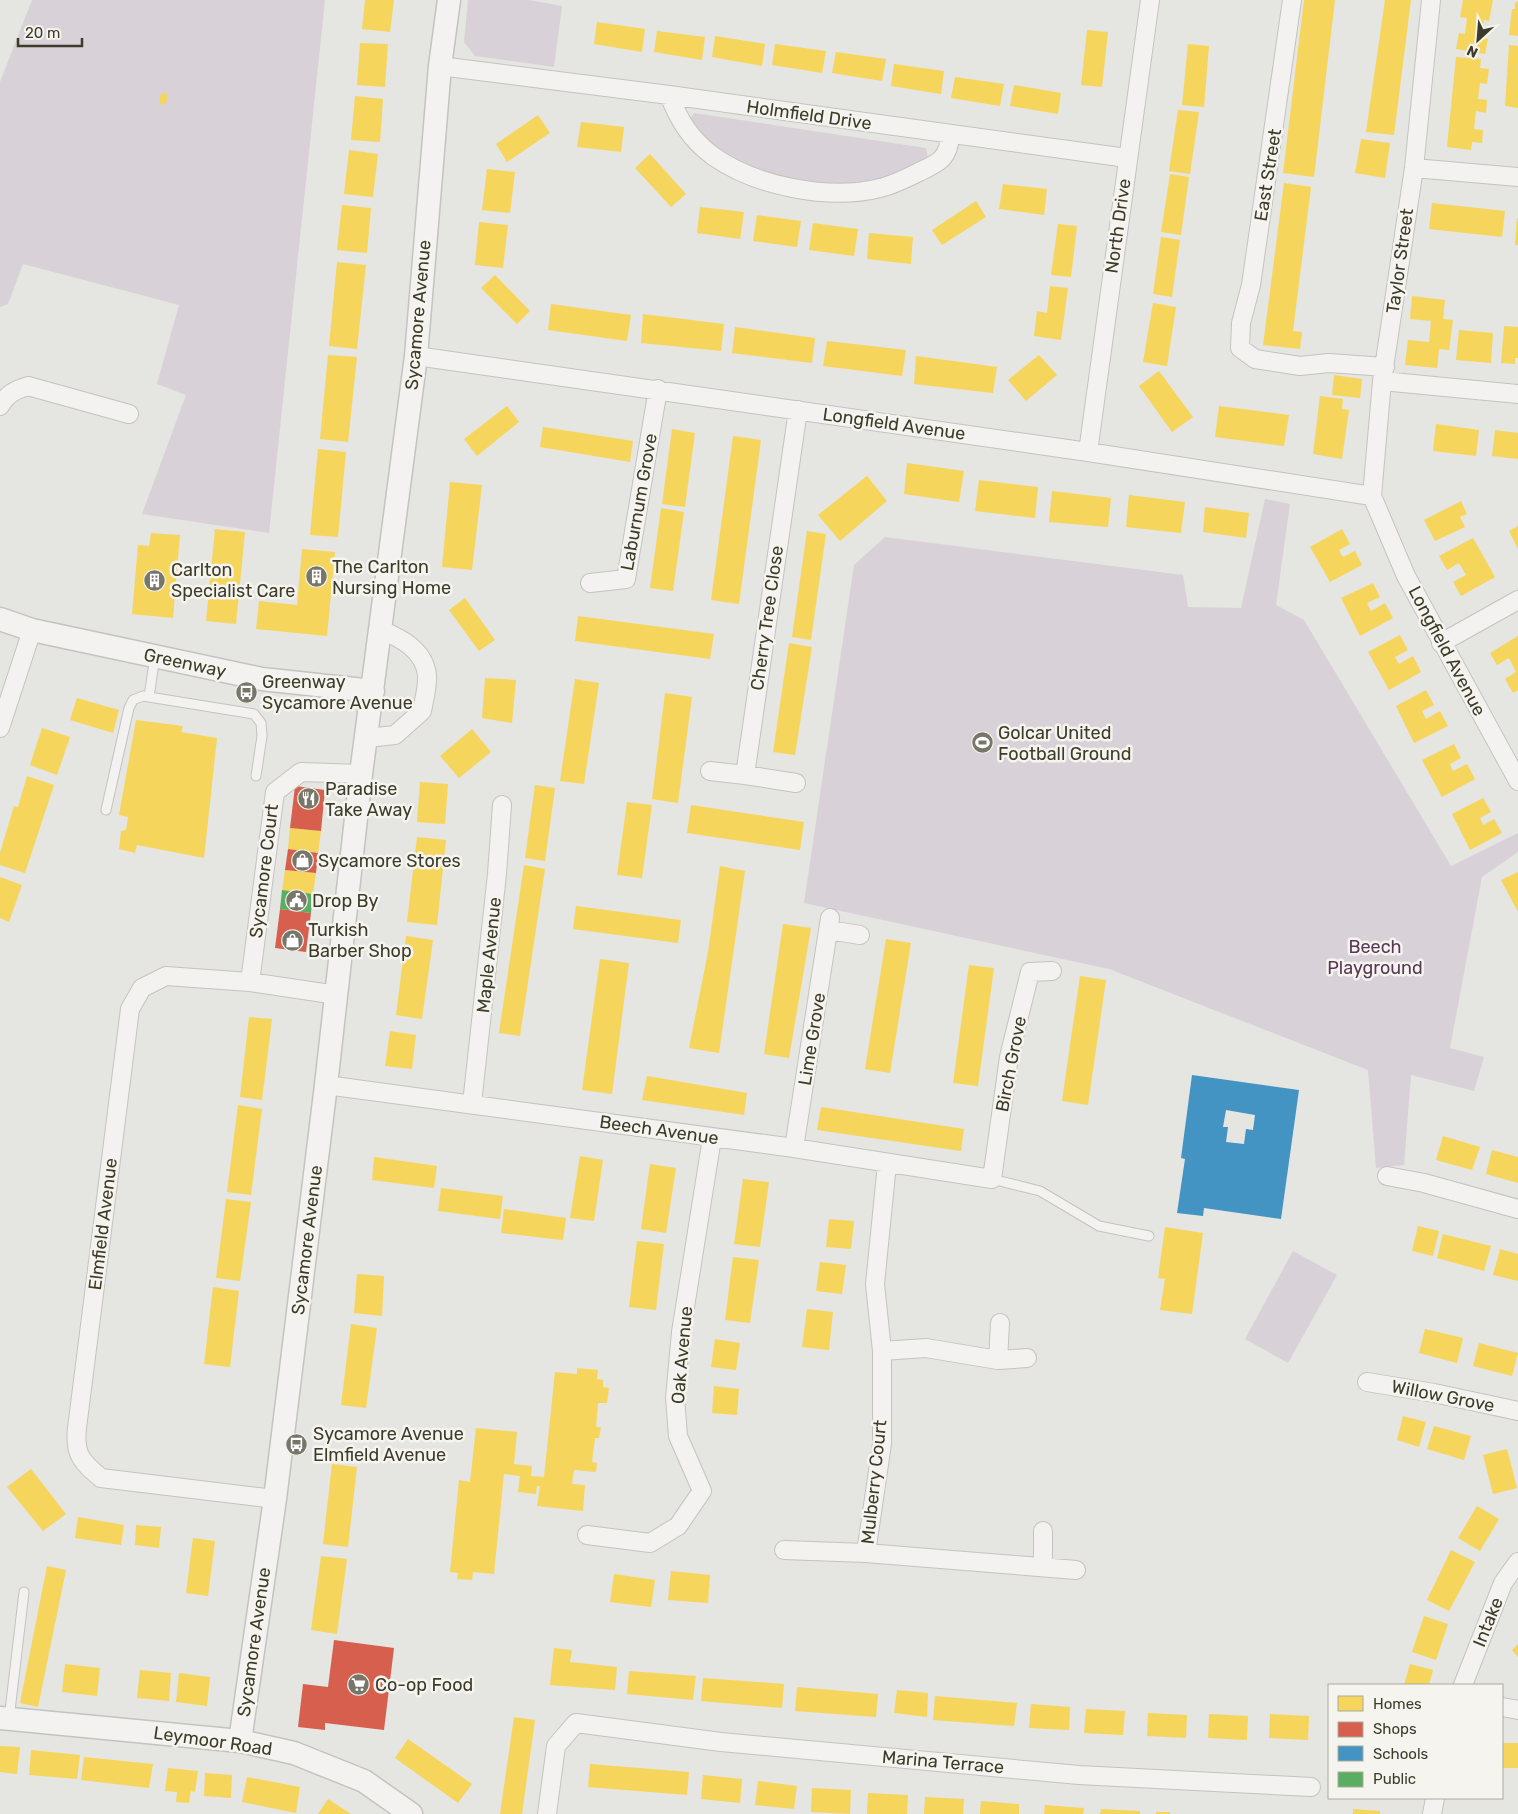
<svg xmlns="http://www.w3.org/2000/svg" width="1518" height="1814" viewBox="0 0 1518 1814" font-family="Rubik,sans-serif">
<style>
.green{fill:#d9d1d8}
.homes{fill:#f6d55c}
.shops{fill:#d6604d}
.schools{fill:#4393c3;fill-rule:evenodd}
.public{fill:#5aae61}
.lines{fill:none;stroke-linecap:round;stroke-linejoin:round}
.service-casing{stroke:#c3c3bf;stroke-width:11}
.minor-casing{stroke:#c3c3bf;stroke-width:20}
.tertiary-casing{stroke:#c3c3bf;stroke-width:25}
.service{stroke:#f3f2f0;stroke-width:9}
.minor{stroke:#f3f2f0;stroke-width:18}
.tertiary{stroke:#f3f2f0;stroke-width:22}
.labels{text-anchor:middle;stroke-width:5;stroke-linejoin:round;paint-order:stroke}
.street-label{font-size:18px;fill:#3d3b29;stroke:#f5f4ef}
.poi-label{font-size:18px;fill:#3d3b29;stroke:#f5f4ef;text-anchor:start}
.park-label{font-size:18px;fill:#583857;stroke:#f5f4ef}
</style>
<rect width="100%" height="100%" fill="#e5e5e1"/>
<path class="green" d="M32,0H325L269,533L142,514L186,395L157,384L179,305L23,264L8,304L0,307V82Z
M468,0H529L562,6L554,67L475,56L464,42Z
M694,113L926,148L928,158C917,165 904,175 892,179C842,195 756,182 715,149C706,141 697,130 689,121Z
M1265,499L1290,504L1276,605L1304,620L1451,866L1518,833V852L1482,877L1450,1048L1484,1057L1474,1091L1411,1075L1404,1165L1376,1168L1368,1070L1109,969L804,903L854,565L885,537L1183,575L1188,607L1241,608Z
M1293,1251L1337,1275L1288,1363L1245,1339Z"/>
<path class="homes" d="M365,0H394L390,32L362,29Z
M1304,0H1335L1314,177L1283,173Z
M1385,0H1411L1394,135L1366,132Z
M1463,0H1493L1489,21L1484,20L1483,27L1482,38L1488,39L1485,54L1456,49L1459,33L1465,34L1467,18L1460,17Z
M1518,1V36L1509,35L1512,9H1515V3Z
M597,22L645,29L642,52L594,44Z
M1087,30L1108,32L1102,87L1081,85Z
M657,31L705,37L702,60L654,52Z
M715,36L765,44L762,66L712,57Z
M360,43L388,44L385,87L357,85Z
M775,44L826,51L822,73L772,65Z
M1188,44L1209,46L1204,107L1182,105Z
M1509,45L1518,46V108L1505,106Z
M836,52L886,59L882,81L832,73Z
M1456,57L1481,59L1480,68L1489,69L1487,84L1480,83L1478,99L1487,100L1486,113L1476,111L1474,129L1483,130L1482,143L1472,142L1471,150L1447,147Z
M894,64L944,71L941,94L891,86Z
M955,77L1004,84L1000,106L951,98Z
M1014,85L1061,93L1058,114L1010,106Z
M161,93L168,94L166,104H159Z
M355,96L383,99L380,142L351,140Z
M1178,110L1199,112L1190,174L1169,171Z
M538,115L550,133L507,162L496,144Z
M581,122L624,127L621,152L577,147Z
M1361,139L1390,143L1385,178L1355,173Z
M349,150L378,154L373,197L344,194Z
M650,154L686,194L671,207L635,168Z
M487,169L515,172L510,213L482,210Z
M1170,174L1189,177L1181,235L1161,232Z
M1284,183L1311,187L1293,331L1302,332L1300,349L1263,345Z
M1003,184L1047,189L1044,215L999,209Z
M976,201L986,217L942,245L932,230Z
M1432,203L1505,211L1502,237L1429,229Z
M342,205L371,208L367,253L337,250Z
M700,207L744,212L740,239L697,233Z
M757,215L801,221L797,247L753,241Z
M1517,218H1518V245H1515Z
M479,222L508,225L503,268L475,265Z
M813,223L858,229L854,256L809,250Z
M1058,224L1077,226L1071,277L1051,275Z
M869,233L913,237L911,264L867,259Z
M1161,237L1180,240L1172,297L1153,294Z
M337,262L366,265L357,349L329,346Z
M495,275L530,311L517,324L481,288Z
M1050,286L1068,288L1061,340L1034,336L1037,311L1047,313Z
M1412,296L1445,300L1443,319L1453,320L1449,350L1439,349L1437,368L1405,365L1408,340L1429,342L1431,321L1410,319Z
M1153,303L1176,307L1167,366L1143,362Z
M551,304L631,315L627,341L548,330Z
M643,314L724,324L721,351L641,343Z
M1504,326L1518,327V358H1515V364L1501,363Z
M735,327L815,338L812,363L732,353Z
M1459,330L1493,333L1491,363L1456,360Z
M827,341L906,350L902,376L823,366Z
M328,355L357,357L348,442L320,439Z
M1039,355L1057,375L1026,401L1008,380Z
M916,356L997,367L993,393L914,384Z
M1159,371L1193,417L1172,432L1139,386Z
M1334,375L1362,379L1360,398L1332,395Z
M1320,396L1343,399L1342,409L1349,410L1342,459L1313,454Z
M507,406L519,422L477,456L464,439Z
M1219,406L1289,415L1284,446L1215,437Z
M1436,424L1479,430L1476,456L1433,451Z
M543,427L633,441L630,462L540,447Z
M672,429L695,433L685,507L662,504Z
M1495,430L1518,433V459L1492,456Z
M733,436L761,440L739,604L711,600Z
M318,449L346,452L338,537L310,535Z
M907,463L964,471L959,502L904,494Z
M867,476L887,501L840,541L818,515Z
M979,480L1038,487L1035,518L975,511Z
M450,482L482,485L472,570L442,567Z
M1052,491L1111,498L1108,527L1049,522Z
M1129,495L1185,502L1181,533L1126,527Z
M1461,501L1467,514L1460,517L1465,527L1435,541L1424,520Z
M1205,507L1249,513L1246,538L1203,532Z
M661,508L684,512L673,591L650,588Z
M1518,526V549L1509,531Z
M215,529L245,532L236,624L206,621Z
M1342,529L1350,544L1339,550L1341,554L1343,557L1355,551L1362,565L1330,582L1310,547Z
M807,531L826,534L811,640L792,637Z
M151,533L180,535L173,618L132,614L138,545L149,546Z
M1473,538L1495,577L1461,596L1453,582L1466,575L1459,563L1447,570L1439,556Z
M302,549L335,552L327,636L256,629L259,601L297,605Z
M1373,583L1380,597L1367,603L1371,611L1385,603L1393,618L1360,636L1341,598Z
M465,598L495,640L479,651L449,610Z
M578,616L714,634L710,659L575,641Z
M1400,635L1408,650L1395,657L1399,664L1413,656L1421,672L1389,690L1368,652Z
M1518,636V690L1513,693L1505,679L1516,672L1509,658L1497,665L1490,653Z
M789,643L812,647L795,755L773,752Z
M485,678L516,680L512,723L482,718Z
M575,679L599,683L584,784L560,781Z
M1426,690L1434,705L1422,711L1426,719L1440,711L1448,726L1414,743L1396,706Z
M665,693L692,697L678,803L652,799Z
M77,698L119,710L113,733L70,720Z
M136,720L183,726L181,732L217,738L204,858L137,845L135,853L119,849L121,831L126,830L128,817L119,815Z
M42,728L70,737L57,775L30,765Z
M472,729L491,752L459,778L440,756Z
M1454,744L1461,758L1450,764L1453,771L1467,764L1475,779L1442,797L1422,760Z
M27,776L54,785L25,873L0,865V853L14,806L18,807Z
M420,782L448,784L445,824L417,822Z
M535,785L555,788L545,861L525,858Z
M1483,798L1491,812L1480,818L1483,825L1494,819L1502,833L1470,850L1452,814Z
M627,802L652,805L642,878L617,875Z
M691,805L804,822L800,850L687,833Z
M290,828L321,831L318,853L288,849Z
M417,837L446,840L437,925L407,922Z
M524,865L545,869L520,1036L499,1033Z
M720,866L745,871L719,1053L689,1048L708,952Z
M285,870L316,873L313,894L282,890Z
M1518,872V912L1501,880Z
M0,877L22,885L9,922L0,918Z
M576,906L681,920L678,943L573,929Z
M783,924L811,928L789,1058L764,1054Z
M406,936L433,940L422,1019L396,1015Z
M886,939L911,943L890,1073L865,1069Z
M600,959L629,963L612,1094L582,1090Z
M969,965L994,968L978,1086L953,1083Z
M1080,976L1106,980L1088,1105L1062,1101Z
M249,1017L272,1019L262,1100L240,1097Z
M390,1031L416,1035L412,1069L385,1066Z
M647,1076L747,1093L744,1115L642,1100Z
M238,1105L262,1109L251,1195L227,1192Z
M821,1107L964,1129L961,1151L817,1130Z
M1443,1136L1480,1147L1472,1170L1436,1160Z
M1492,1150L1518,1157V1183L1486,1174Z
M580,1156L603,1160L594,1221L570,1218Z
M374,1157L437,1166L434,1188L372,1180Z
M650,1164L676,1168L666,1233L641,1229Z
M743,1179L769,1182L760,1247L734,1244Z
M441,1188L503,1196L500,1219L438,1211Z
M226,1199L251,1202L240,1281L216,1278Z
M504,1209L566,1218L563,1240L501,1233Z
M829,1219L854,1221L851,1249L826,1247Z
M1418,1226L1439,1231L1433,1256L1412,1251Z
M1165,1227L1203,1233L1192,1314L1160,1310L1165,1279L1158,1278Z
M1443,1234L1491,1246L1484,1271L1437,1258Z
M637,1241L664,1244L656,1310L629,1307Z
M1500,1249L1518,1254V1281L1493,1275Z
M733,1257L759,1260L750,1323L725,1320Z
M820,1262L846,1265L842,1294L816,1291Z
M357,1274L384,1276L382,1316L354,1313Z
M213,1287L239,1291L230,1367L204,1364Z
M807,1309L833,1312L829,1350L802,1347Z
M351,1324L377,1328L366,1408L341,1405Z
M1425,1329L1463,1338L1457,1363L1419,1353Z
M715,1339L740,1343L736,1370L711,1367Z
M1479,1343L1518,1353L1512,1376L1473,1366Z
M577,1368L598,1370L597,1379L603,1380V1387L609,1388L607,1403H598L596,1427H601L599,1438H595L592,1462L597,1463L596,1472L574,1470L572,1484L585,1485L583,1511L537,1506L540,1486H537L536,1494L518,1492L520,1476L504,1474L494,1574L473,1572L472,1580L457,1579L458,1573L450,1572L459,1480L470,1482L476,1428L517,1432L514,1464L532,1466L531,1476L544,1477L555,1372L577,1374Z
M714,1386L739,1389L737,1415L712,1413Z
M1403,1416L1426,1422L1419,1447L1397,1440Z
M1434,1426L1471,1436L1464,1460L1427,1449Z
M1507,1449L1517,1488L1493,1494L1483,1455Z
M332,1464L357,1467L348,1547L323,1544Z
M31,1469L66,1514L43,1531L7,1487Z
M1477,1506L1499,1519L1480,1551L1458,1538Z
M78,1517L124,1525L121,1545L75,1538Z
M136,1525L161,1527L159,1548L135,1545Z
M193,1538L215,1541L208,1596L186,1593Z
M1451,1550L1475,1562L1449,1611L1427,1600Z
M321,1556L347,1559L337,1634L311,1630Z
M47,1566L66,1570L38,1707L20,1703Z
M671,1571L710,1575L708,1603L668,1600Z
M614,1574L655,1580L651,1607L610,1602Z
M1424,1616L1448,1624L1436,1660L1412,1652Z
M1518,1644V1657L1512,1650Z
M554,1648L572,1650L570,1662L617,1667L615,1690L550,1685Z
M65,1664L100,1668L97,1696L62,1692Z
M1410,1664L1433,1670L1429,1685H1404Z
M140,1670L171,1673L169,1701L137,1698Z
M629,1671L696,1676L693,1700L627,1694Z
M179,1673L210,1677L207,1706L176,1702Z
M703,1678L784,1684L782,1708L701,1701Z
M797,1687L878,1694L876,1717L795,1711Z
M897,1690L928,1693L927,1717L894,1713Z
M935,1696L1017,1703L1014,1726L933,1720Z
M1031,1704L1070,1707L1069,1730L1029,1728Z
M1086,1709L1125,1711L1123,1735L1084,1733Z
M1148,1713L1187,1715L1186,1738L1147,1736Z
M1209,1714L1248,1716L1247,1740L1208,1738Z
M1270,1714L1309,1716L1308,1740L1269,1738Z
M514,1717L535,1720L522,1814H500Z
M408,1739L472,1784L458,1803L395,1758Z
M1502,1743H1518V1768H1502Z
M0,1746L20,1747L17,1774L0,1772Z
M31,1750L80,1755L77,1779L29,1775Z
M84,1757L153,1764L149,1788L81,1780Z
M590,1764L689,1772L687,1795L588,1787Z
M168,1768L198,1771L195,1792L191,1791L189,1803L176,1802L177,1792L165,1791Z
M205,1773L232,1775L231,1798L204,1796Z
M703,1775L742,1779L740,1803L701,1799Z
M247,1777L300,1787L296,1813L242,1802Z
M758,1781L797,1786L794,1809L755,1805Z
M812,1788L851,1790L850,1814L811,1812Z
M868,1793L908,1795L907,1814H867Z
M925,1797L964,1799L963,1814H924Z
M328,1799L351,1814H318Z
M981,1801L1019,1804V1814H980Z
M1045,1805L1084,1808L1083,1814H1044Z
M1101,1809L1140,1811V1814H1100Z
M1353,1809L1380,1811V1814H1353Z
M1156,1812H1170V1814H1156Z"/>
<path class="shops" d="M295,786L325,790L321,831L290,828Z
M288,849L318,853L316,873L285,870Z
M280,909L311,913L306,952L275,948Z
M334,1640L394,1648L384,1730L325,1723V1730L298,1727L303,1684L328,1687Z"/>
<path class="schools" d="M1192,1075L1299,1090L1281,1219L1204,1208L1203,1216L1177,1213L1185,1159L1181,1158ZM1226,1110L1255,1115L1253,1130L1246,1129L1244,1144L1226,1142L1228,1127H1223Z"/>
<path class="public" d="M282,890L313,894L311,913L280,909Z"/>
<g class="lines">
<defs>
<path id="service" d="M149,697L155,656
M106,810L129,708L133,700L143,696L254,714L261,723L262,736L256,776
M992,1179L1040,1191L1099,1226L1149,1236
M9,1719L24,1592"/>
<path id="minor" d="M1292,0L1251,285L1241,323L1240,348L1255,359L1300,366L1329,363L1385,367
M1431,0L1414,168L1382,381L1372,496L1406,576L1518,781
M440,66L669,95L1127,158
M669,95C679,120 690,139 713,156C755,186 829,201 880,188C893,185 907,178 919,172C938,163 949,159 950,135
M1414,168L1518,177
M416,356L1088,452L1372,496
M1382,381L1518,394
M0,406C7,394 15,390 28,386L129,414
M1088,452L1150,0
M590,583L626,579L658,389
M1441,643L1518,600
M0,728L32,630
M367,738L395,735L422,711C424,700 428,686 427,675C424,650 401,638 381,630
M710,771L745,775
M796,783L745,775L798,410
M829,930L860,935
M250,982L275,792L301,772L361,774
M326,1085L794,1148L992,1179L1009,1057L1030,972L1052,971
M472,1104L497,874L502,805
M794,1148L830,918
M887,1164L875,1284L882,1351V1444L866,1553L1076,1570
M1387,1176L1424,1183L1518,1209
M882,1351L926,1348L998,1360L1027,1358
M998,1360L1000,1323
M1367,1382L1434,1393L1518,1411
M275,1499L101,1478C82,1462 74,1455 77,1428L130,1009L142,988L166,976L250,982L337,995
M587,1535L650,1543L678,1526L702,1491L678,1436L675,1398L681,1332L712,1138
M784,1550L866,1553
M1043,1566V1531
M1463,1685L1503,1583L1518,1562
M1502,1707L1518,1710
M547,1814L556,1746L576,1723L721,1742L1079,1775L1311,1787
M1432,1814L1435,1798"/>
<path id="tertiary" d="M0,619L32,630L262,679L373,691
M0,1718L240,1741L294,1753L364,1781L411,1814
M240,1741L275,1499L326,1085L361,774L416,356L440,66L449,0"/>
</defs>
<use href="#service" class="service-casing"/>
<use href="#minor" class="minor-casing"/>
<use href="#tertiary" class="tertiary-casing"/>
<use href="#service" class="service"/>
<use href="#minor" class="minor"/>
<use href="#tertiary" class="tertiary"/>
</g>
<defs>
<symbol id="building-disc" viewBox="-11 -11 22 22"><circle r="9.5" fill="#787669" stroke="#f5f4ef"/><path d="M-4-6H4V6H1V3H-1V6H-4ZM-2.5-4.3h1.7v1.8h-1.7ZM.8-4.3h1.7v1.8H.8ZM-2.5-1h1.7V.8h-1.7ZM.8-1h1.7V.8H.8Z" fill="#fff"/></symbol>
<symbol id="bus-disc" viewBox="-11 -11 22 22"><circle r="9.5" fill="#787669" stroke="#f5f4ef"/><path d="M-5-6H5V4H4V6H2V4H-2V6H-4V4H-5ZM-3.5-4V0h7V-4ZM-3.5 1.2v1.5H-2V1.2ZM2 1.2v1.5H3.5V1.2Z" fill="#fff"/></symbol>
<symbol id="stadium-disc" viewBox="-11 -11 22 22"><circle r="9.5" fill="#787669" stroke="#f5f4ef"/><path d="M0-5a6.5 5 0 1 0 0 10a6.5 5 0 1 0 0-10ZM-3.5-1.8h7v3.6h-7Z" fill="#fff"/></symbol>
<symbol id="restaurant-disc" viewBox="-11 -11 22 22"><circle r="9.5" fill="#787669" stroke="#f5f4ef"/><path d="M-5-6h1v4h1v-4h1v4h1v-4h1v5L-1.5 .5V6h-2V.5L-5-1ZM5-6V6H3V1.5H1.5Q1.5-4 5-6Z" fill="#fff"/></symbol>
<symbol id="shop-disc" viewBox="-11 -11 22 22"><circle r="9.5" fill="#787669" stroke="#f5f4ef"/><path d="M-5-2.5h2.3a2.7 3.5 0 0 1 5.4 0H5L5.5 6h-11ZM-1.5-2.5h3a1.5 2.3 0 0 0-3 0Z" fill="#fff"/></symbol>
<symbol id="civic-disc" viewBox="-11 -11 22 22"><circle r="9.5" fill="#787669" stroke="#f5f4ef"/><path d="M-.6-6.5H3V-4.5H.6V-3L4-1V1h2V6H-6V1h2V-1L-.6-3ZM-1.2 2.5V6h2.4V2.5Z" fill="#fff"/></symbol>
<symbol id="supermarket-disc" viewBox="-11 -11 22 22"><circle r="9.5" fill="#787669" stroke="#f5f4ef"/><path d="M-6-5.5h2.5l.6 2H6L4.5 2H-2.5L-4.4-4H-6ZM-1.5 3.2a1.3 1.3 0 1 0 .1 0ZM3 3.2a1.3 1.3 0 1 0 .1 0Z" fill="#fff"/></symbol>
</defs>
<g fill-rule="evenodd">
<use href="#building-disc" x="304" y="564" width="25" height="25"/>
<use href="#building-disc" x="142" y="568" width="25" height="25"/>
<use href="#bus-disc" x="234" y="680" width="25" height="25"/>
<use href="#stadium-disc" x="970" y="730" width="25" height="25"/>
<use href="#restaurant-disc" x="296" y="786" width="25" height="25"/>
<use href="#shop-disc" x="290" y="848" width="25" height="25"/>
<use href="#civic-disc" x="284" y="888" width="25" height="25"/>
<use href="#shop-disc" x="280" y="928" width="25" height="25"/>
<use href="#bus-disc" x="284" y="1432" width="25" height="25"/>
<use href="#supermarket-disc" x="346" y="1672" width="25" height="25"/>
</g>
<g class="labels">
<g class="street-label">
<text transform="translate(809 115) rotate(8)" y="6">Holmfield Drive</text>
<text transform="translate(1268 175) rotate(-81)" y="6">East Street</text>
<text transform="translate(1118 226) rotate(-82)" y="6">North Drive</text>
<text transform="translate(1400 261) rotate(-82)" y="6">Taylor Street</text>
<text transform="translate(418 315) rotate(-85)" y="6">Sycamore Avenue</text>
<text transform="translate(894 424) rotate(8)" y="6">Longfield Avenue</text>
<text transform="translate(639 502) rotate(-80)" y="6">Laburnum Grove</text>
<text transform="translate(767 618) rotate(-82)" y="6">Cherry Tree Close</text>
<text transform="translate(1447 651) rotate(62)" y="6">Longfield Avenue</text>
<text transform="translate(185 663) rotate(12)" y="6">Greenway</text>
<text transform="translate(264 871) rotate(-83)" y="6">Sycamore Court</text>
<text transform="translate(489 955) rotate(-84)" y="6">Maple Avenue</text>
<text transform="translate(812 1039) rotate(-81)" y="6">Lime Grove</text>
<text transform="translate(1011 1064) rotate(-79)" y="6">Birch Grove</text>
<text transform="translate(659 1130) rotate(8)" y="6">Beech Avenue</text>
<text transform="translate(103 1224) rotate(-83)" y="6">Elmfield Avenue</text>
<text transform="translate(307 1240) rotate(-83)" y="6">Sycamore Avenue</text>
<text transform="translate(682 1355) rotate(-85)" y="6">Oak Avenue</text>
<text transform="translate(1443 1396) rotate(11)" y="6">Willow Grove</text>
<text transform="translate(874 1482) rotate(-84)" y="6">Mulberry Court</text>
<text transform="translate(1488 1622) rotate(-68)" y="6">Intake</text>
<text transform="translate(254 1642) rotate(-82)" y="6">Sycamore Avenue</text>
<text transform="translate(213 1741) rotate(8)" y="6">Leymoor Road</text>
<text transform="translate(943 1762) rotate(5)" y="6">Marina Terrace</text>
</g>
<g class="poi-label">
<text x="332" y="573">The Carlton<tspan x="332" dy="21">Nursing Home</tspan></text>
<text x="171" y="576">Carlton<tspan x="171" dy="21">Specialist Care</tspan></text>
<text x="262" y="688">Greenway<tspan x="262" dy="21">Sycamore Avenue</tspan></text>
<text x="998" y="739">Golcar United<tspan x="998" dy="21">Football Ground</tspan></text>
<text x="325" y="795">Paradise<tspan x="325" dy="21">Take Away</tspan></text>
<text x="318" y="867">Sycamore Stores</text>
<text x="312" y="907">Drop By</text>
<text x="308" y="936">Turkish<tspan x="308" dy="21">Barber Shop</tspan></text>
<text x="313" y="1440">Sycamore Avenue<tspan x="313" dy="21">Elmfield Avenue</tspan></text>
<text x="375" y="1691">Co-op Food</text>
</g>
<g class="park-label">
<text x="1375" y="953">Beech<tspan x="1375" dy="21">Playground</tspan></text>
</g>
</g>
<rect x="1328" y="1684" width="175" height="115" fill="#f5f4ef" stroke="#abaaa0"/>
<rect x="1338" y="1696" width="25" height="15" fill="#f6d55c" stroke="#abaaa0"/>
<text x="1373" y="1709" font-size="15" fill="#3d3b29">Homes</text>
<rect x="1338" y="1722" width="25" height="15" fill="#d6604d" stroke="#abaaa0"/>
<text x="1373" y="1734" font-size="15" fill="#3d3b29">Shops</text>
<rect x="1338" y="1746" width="25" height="15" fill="#4393c3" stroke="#abaaa0"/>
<text x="1373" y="1759" font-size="15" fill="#3d3b29">Schools</text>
<rect x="1338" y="1772" width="25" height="15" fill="#5aae61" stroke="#abaaa0"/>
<text x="1373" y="1784" font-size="15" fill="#3d3b29">Public</text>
<g transform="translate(1478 40) rotate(206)" stroke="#f5f4ef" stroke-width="4" paint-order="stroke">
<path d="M0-4L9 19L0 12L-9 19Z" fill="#3d3b29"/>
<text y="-8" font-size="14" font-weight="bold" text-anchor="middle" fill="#3d3b29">N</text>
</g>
<path d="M18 38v8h64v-8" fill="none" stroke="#3d3b29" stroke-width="2.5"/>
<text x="25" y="38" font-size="15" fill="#3d3b29" stroke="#f5f4ef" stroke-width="4" paint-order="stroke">20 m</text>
</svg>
